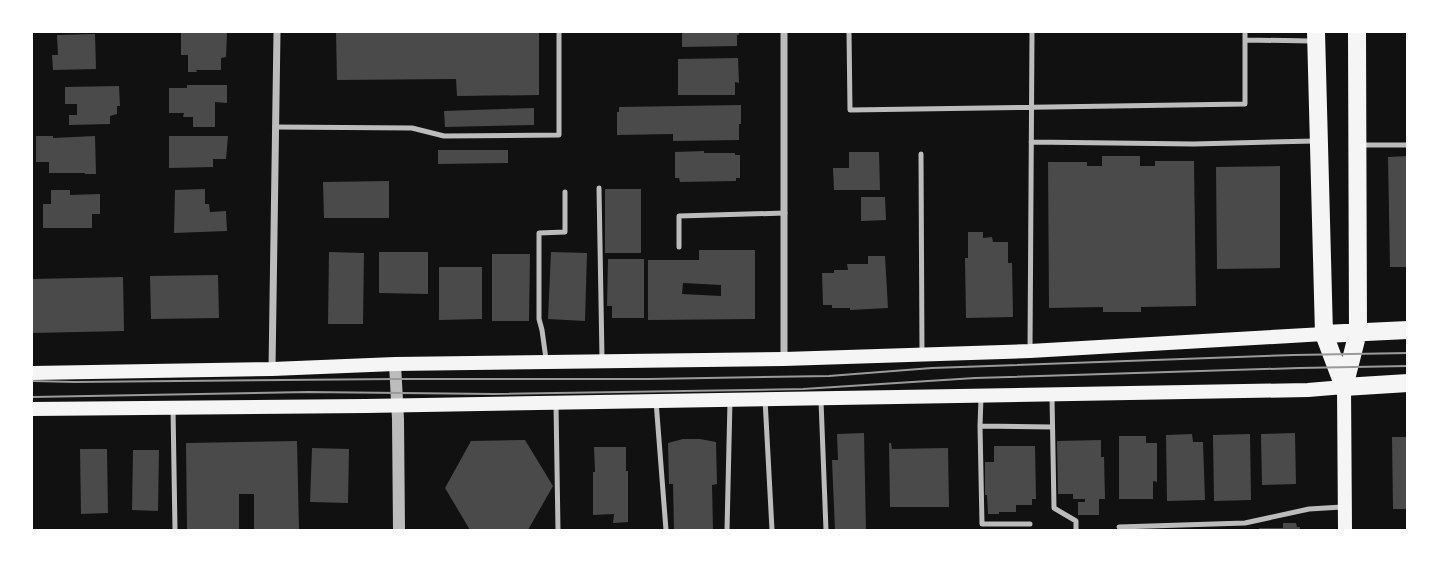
<svg xmlns="http://www.w3.org/2000/svg" width="1439" height="562" viewBox="0 0 1439 562" font-family="'IBM Plex Sans',sans-serif">
<style>
.building{fill:#4a4a4a;fill-rule:evenodd}
.lines{fill:none;stroke-linecap:round;stroke-linejoin:round}
.service{stroke:#bcbcbc;stroke-width:5}
.minor{stroke:#bcbcbc;stroke-width:7}
.tertiary{stroke:#bcbcbc;stroke-width:12}
.secondary{stroke:#f5f5f5;stroke-width:14}
.primary{stroke:#f5f5f5;stroke-width:18}
.tram{stroke:#9a9a9a;stroke-width:2}
</style>
<rect width="100%" height="100%" fill="#111"/>
<path class="building" d="M336,32H539V95L457,96L456,79L337,80Z
M682,32H739V35H737V46L682,47Z
M181,33H227L226,57L221,58V70H196L197,72H188V55H181Z
M95,34L96,69L53,70L52,55H58L57,35Z
M738,58L739,83L735,82V95H678V59Z
M187,85H227V103L215,102V127H193V117H183L184,113H169V88H187Z
M119,86L120,106H117V114L110,116V124L69,125V115H77V104H65V87Z
M741,105V124H739V140L673,141V134L617,135V112H619V107Z
M534,108V125L445,127L444,111Z
M36,136H53V138L95,136L96,174H85V173H49V162H36Z
M169,136H228L226,159H213V167L169,168Z
M438,150H508V163L438,164Z
M704,151V153H735V155H740V178H736V181L680,182L679,178H675V152Z
M849,152H879L880,190H834L833,168H849Z
M1102,156H1140V166H1155V161H1194L1196,306L1141,307V312H1103V307L1049,308L1048,162H1087V166H1102Z
M1408,156V267H1390L1388,157Z
M1280,166V268L1217,269L1216,167Z
M389,181V218H324L323,182Z
M205,189V204H209L210,212L226,211L227,231L174,233L175,190Z
M605,189H641V253H605Z
M51,190H70V195L100,194V214H92V228H43V204H51Z
M861,197H885L886,220L861,221Z
M968,232H983V238L992,237L993,242H1008V263H1012L1013,317L966,318L965,258H968Z
M699,250H755V319L648,320V260H699ZM683,283L721,285V296L682,294Z
M329,252L364,253L363,324H328Z
M379,252H428V294L379,293Z
M551,252L587,253L585,321L548,319Z
M492,254H530L529,321H492Z
M868,256H885L888,308L850,310V308H832V305H823L822,273H834V270H848L847,264H868Z
M608,259H644V318H612V306H607Z
M439,267H482V319L439,320Z
M218,275L219,318L151,319L150,276Z
M123,277L124,331L32,333V279Z
M864,433L866,530H835L832,460H838L837,434Z
M1295,433L1296,484L1262,485L1261,434Z
M1192,434L1193,442H1203L1205,500L1167,501L1166,435Z
M1250,434L1251,500L1214,501L1213,435Z
M1119,436H1146V443H1157V482L1153,481V499H1119Z
M1392,437H1408V509H1393Z
M683,439H700L716,442L717,484L712,485L713,529L674,530L673,484H669L668,443Z
M525,440L553,486L528,530H470L445,488L471,441Z
M1101,440V457H1104L1105,499H1099V515H1078V502H1085V499H1073V494H1058L1057,441Z
M297,441L299,530H254V494H239V530H187L186,443Z
M889,443H891L892,449L948,448L949,507H890Z
M994,446H1035L1036,499H1032V505H1016V512H999V514H988L987,495H985V462H994Z
M594,447H626V471H628V522L613,523L614,514L593,515V472H595Z
M312,448L349,449L348,503L310,502Z
M80,449H107L108,513L81,514Z
M133,450H159L158,511L132,510Z
M1283,523H1296L1297,527H1300V530H1259V528H1283Z"/>
<g class="lines">
<path class="service" d="M849,32L850,110L1245,104V32
M1245,40L1312,41
M275,127L412,128L444,136L559,135V32
M1031,142L1194,144L1315,141
M1360,145H1408
M921,154L922,354
M599,188L602,358
M679,247V216L785,213
M1030,350L1032,32
M546,359L542,330L539,319V233L565,232V192
M1052,397L1054,508L1076,521V530
M765,399L772,530
M656,401L666,530
M821,401L826,530
M556,404L558,530
M173,408L175,530
M980,426L981,398
M1030,524H982L980,426L1052,427
M1119,527L1245,523L1309,509L1342,507
M727,530L730,401"/>
<path class="minor" d="M784,32V359
M272,369L277,32"/>
<path class="tertiary" d="M395,364L398,419L399,530"/>
<path class="secondary" d="M32,373L272,369L395,364L784,359L1030,351L1324,334
M32,409L366,406L1308,390L1344,387L1345,530"/>
<path class="primary" d="M1316,32L1324,334L1344,387
M1324,334L1408,330
M1344,387L1358,332L1357,32
M1344,387L1408,383"/>
<path class="tram" d="M32,381L74,382L395,379H649L829,376L932,368L1294,355L1408,353
M32,397L308,392L494,394L803,389L975,378L1299,368L1408,366"/>
</g>
<rect width="1439" height="562" fill="none" stroke="#ffffff" stroke-width="66"/>
</svg>
